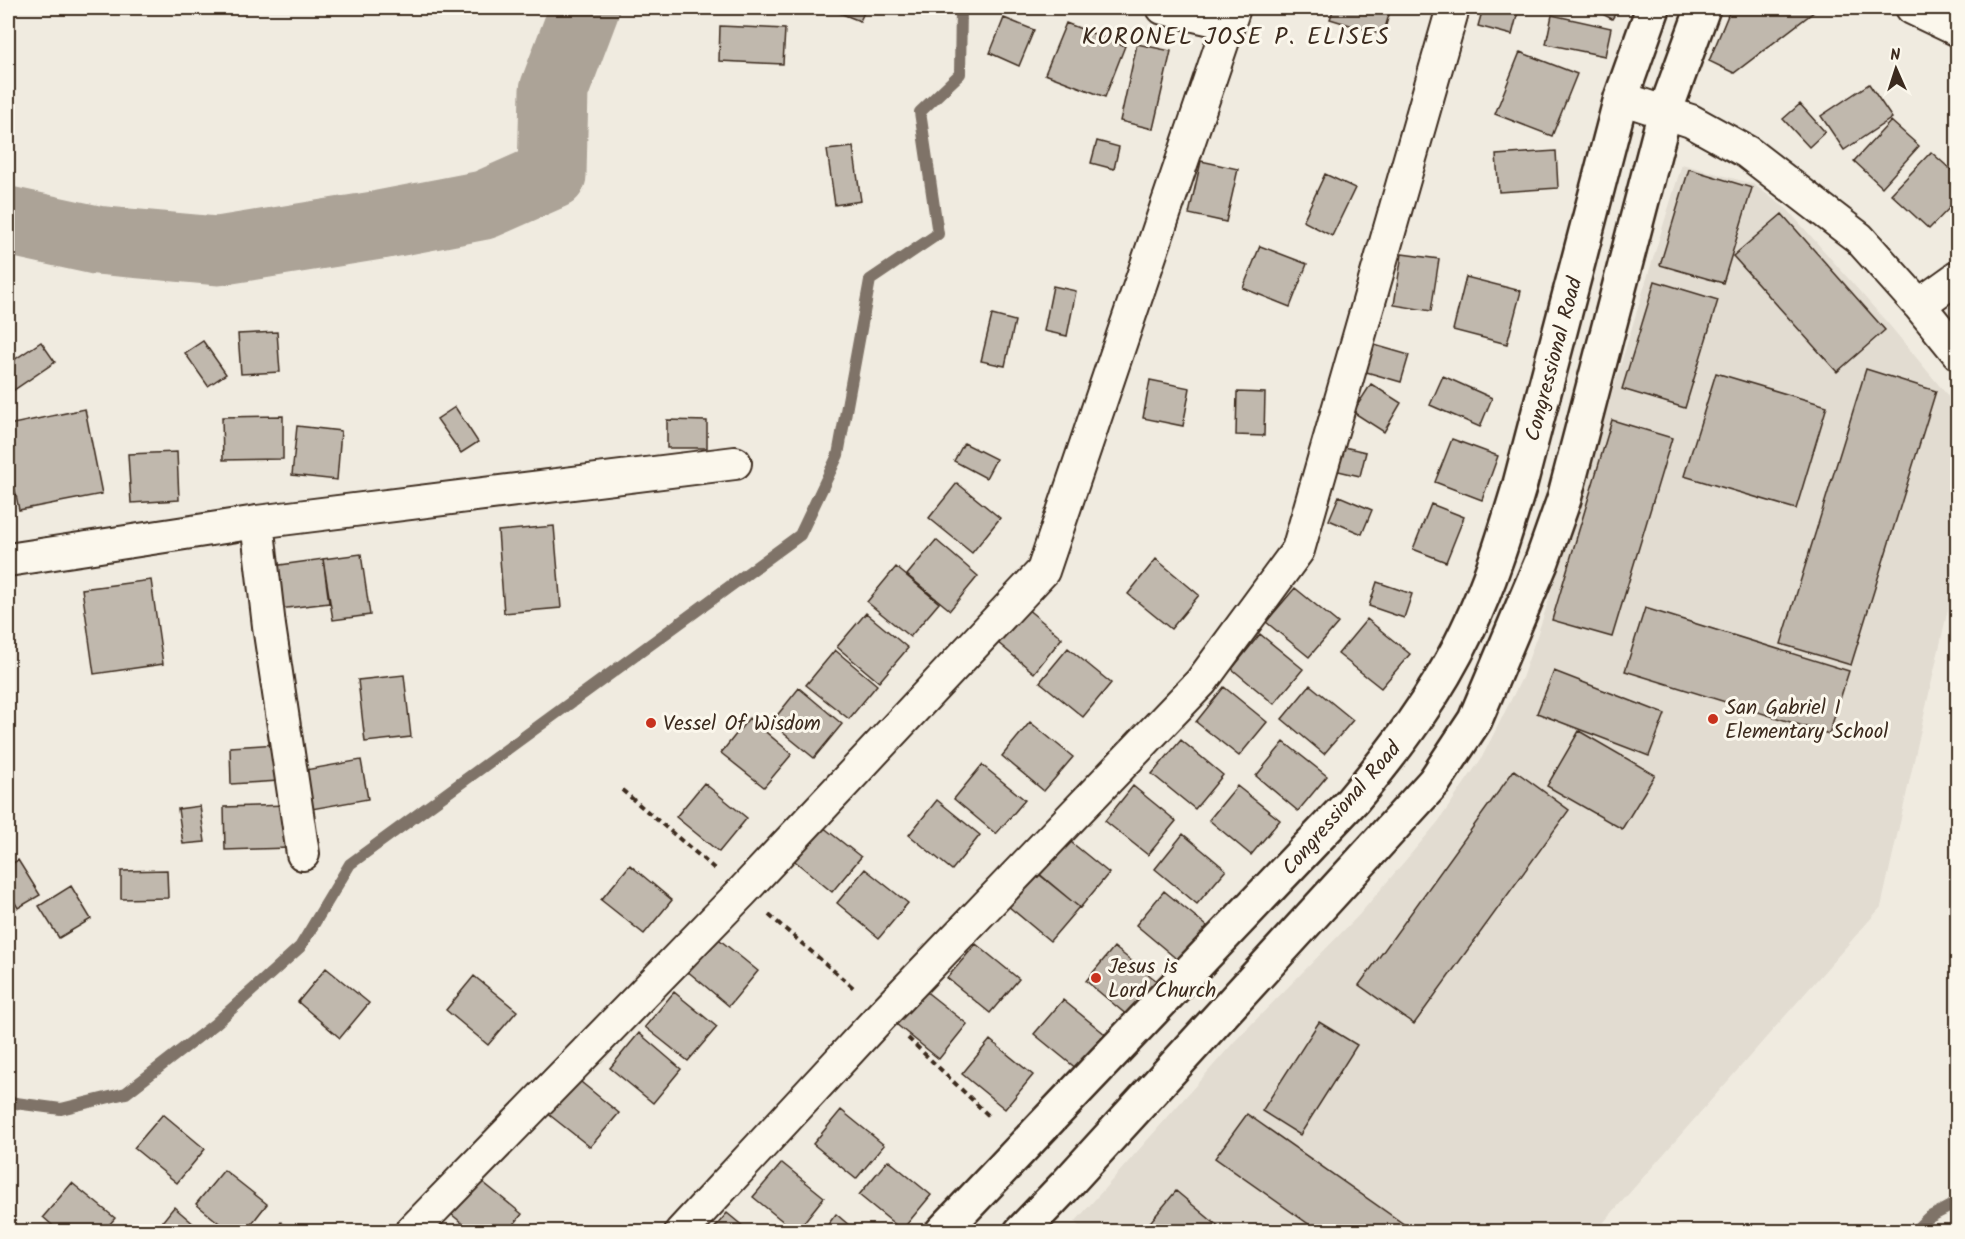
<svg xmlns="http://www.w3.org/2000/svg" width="1965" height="1239" viewBox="0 0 1965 1239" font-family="Kalam,sans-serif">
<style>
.built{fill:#e2dcd1}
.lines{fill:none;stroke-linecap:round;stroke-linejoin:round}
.stream{stroke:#7f7367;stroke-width:12}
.river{stroke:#aca397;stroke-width:69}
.building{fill:#c0b8ad;stroke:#3b2a1e;stroke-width:1.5}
.street-casing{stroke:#3b2a1e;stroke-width:36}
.secondary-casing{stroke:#3b2a1e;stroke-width:38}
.path{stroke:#3b2a1e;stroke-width:4;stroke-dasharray:6 4.5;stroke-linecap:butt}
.street{stroke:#fbf7ec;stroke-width:32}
.secondary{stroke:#fbf7ec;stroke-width:33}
.poi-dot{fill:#c8321e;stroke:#fbf7ec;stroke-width:2}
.labels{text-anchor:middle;stroke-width:6;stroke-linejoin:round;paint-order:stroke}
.street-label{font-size:21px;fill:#3b2a1e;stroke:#fbf7ec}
.poi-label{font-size:21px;fill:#3b2a1e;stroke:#fbf7ec;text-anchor:start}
.quarter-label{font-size:24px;letter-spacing:1.5px;fill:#3b2a1e;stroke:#fbf7ec}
</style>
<rect width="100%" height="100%" fill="#f0ebe0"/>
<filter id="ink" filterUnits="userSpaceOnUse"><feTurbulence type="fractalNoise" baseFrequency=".0167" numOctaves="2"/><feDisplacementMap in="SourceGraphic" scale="12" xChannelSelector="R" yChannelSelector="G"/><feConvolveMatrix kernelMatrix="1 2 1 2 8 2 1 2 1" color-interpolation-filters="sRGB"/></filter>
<g filter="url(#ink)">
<path class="built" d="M1682,164L1753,184L1787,209L1891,327L1957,407V569L1881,907L1596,1231L1084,1232L1075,1222L1234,1042L1359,915L1438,822L1481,759L1522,678L1542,621Z"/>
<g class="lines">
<path class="stream" d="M8,1102L61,1109L126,1093L215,1024L300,947L350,864L800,535L838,455L870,280L938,234L920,112L960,74L961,8
M1914,1232L1928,1218L1958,1202"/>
<path class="river" d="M8,221L96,240L218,251L380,225L484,205L552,175L554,90L585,8"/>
</g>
<path class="building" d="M827,8H866L860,21Z
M1334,8H1391L1383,35L1330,19Z
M1483,8H1519L1512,35L1478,26Z
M1591,8H1619L1612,19Z
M1731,8H1819L1734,73L1709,61Z
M1552,15L1611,28L1605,56L1546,44Z
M1004,18L1034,30L1019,66L990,53Z
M1066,23L1125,46L1105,97L1045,74Z
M720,26L785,29L783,64L719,61Z
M1137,44L1171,51L1153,129L1120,121Z
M1520,52L1577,74L1552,136L1495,114Z
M1869,84L1892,118L1844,150L1821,116Z
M1800,104L1825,132L1809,147L1783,119Z
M1891,121L1919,146L1882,187L1854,161Z
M1097,141L1119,147L1114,169L1091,163Z
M853,147L861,201L835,205L827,150Z
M1556,151L1558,188L1499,192L1496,155Z
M1931,152L1958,176V199L1929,229L1891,194Z
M1201,161L1238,169L1226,222L1189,214Z
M1689,169L1752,188L1723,283L1660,265Z
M1325,174L1355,188L1332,236L1303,221Z
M1782,214L1885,330L1837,372L1733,256Z
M1260,246L1307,264L1290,307L1243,288Z
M1402,254L1439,259L1431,311L1394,305Z
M1466,277L1521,291L1507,344L1453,330Z
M1655,281L1718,300L1685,408L1622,389Z
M1053,286L1076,291L1067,336L1044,331Z
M992,315L1015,321L1005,366L981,361Z
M277,332L280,372L241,374L238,334Z
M203,341L226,374L208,386L185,353Z
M41,342L55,362L8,394V364Z
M1364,342L1409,355L1401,382L1356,369Z
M1866,369L1936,391L1851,665L1781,644Z
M1716,373L1827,406L1796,509L1684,476Z
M1443,376L1492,398L1480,427L1430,405Z
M1150,380L1190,388L1183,426L1143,418Z
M1371,384L1401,403L1384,432L1353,412Z
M1237,392L1265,393L1264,436L1236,435Z
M455,407L478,442L461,453L437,419Z
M85,409L102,494L19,510L8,455V425Z
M283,416V459L223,460L222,417Z
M667,420L707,421V448H667Z
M1612,420L1672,438L1612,637L1552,620Z
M297,426L341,431L337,480L292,475Z
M1452,439L1498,456L1482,500L1435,482Z
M964,443L996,459L986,478L954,461Z
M1340,446L1366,452L1360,476L1334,470Z
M177,452L179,500L131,503L128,454Z
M957,483L1000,518L972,553L929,518Z
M1339,496L1372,510L1362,534L1329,520Z
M1431,504L1464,517L1446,562L1413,549Z
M554,526L561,608L504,613L498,531Z
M936,540L978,576L950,610L907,575Z
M361,554L370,615L333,620L323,559Z
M323,559L329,603L279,609L273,566Z
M1156,559L1199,595L1171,629L1128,594Z
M896,567L939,603L910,637L867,602Z
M151,580L163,664L94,674L82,589Z
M1377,582L1412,594L1404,618L1369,606Z
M1295,588L1338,623L1309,657L1266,622Z
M1020,603L1062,638L1034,673L991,637Z
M1645,608L1849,671L1829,734L1625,671Z
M866,613L908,648L879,682L837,647Z
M1367,619L1410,654L1381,688L1338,654Z
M1260,634L1303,669L1274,704L1232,669Z
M1068,648L1111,683L1083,717L1040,682Z
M835,650L877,685L849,719L806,685Z
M1554,671L1665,714L1649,756L1537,713Z
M404,675L411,737L365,742L358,680Z
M1310,685L1353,720L1324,754L1282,719Z
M1224,687L1267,722L1239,756L1196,722Z
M799,688L842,724L814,758L771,723Z
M749,718L792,754L764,787L721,753Z
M1030,722L1073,757L1044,791L1002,756Z
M1579,731L1655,775L1622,829L1547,786Z
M1181,740L1223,775L1195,809L1152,774Z
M1284,742L1327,776L1298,811L1256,776Z
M277,744L279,781L231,784L230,747Z
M361,760L368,799L312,809L305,770Z
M982,765L1025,800L996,834L954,799Z
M1514,770L1569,810L1414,1024L1359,985Z
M704,783L747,818L719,852L676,817Z
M1133,786L1176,821L1148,855L1105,821Z
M1237,786L1280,820L1251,855L1209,820Z
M937,800L980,835L952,870L909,835Z
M288,805L290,848L225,850L224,807Z
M200,806L205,842L183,844L178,809Z
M818,823L861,857L832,892L790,857Z
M1183,834L1226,870L1197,904L1155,869Z
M1066,838L1109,873L1080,908L1037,872Z
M18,860L40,895L18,908L8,891V866Z
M630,865L672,900L644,934L601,900Z
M865,869L908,903L879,938L837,903Z
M167,870L168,898L121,899V871Z
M1036,872L1079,907L1050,941L1008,906Z
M71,886L91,919L59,938L39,906Z
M1164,891L1207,926L1179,961L1136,925Z
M715,936L758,971L729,1006L686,970Z
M976,944L1019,979L990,1013L947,978Z
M1114,947L1157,981L1128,1016L1086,981Z
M326,968L369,1003L340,1038L298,1002Z
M474,976L517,1011L488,1045L446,1010Z
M924,990L967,1024L939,1059L896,1024Z
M674,992L717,1027L688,1061L645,1027Z
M1063,1000L1105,1034L1077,1069L1034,1034Z
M1319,1022L1357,1045L1300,1135L1262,1111Z
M639,1033L681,1069L653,1103L610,1068Z
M990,1040L1033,1075L1005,1109L962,1074Z
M576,1078L619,1113L590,1147L547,1113Z
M841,1110L884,1145L856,1179L813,1144Z
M163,1114L205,1149L177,1183L134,1148Z
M1247,1114L1415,1232H1320L1215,1158Z
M888,1160L931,1195L902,1230L859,1195Z
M782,1163L824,1197L796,1232L753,1197Z
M224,1170L267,1204L245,1232H230L196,1204Z
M479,1179L522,1214L508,1232H473L451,1214Z
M72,1183L115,1218L103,1232H60L43,1217Z
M1176,1191L1225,1232H1142Z
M174,1207L203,1232H154Z
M727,1213L750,1232H711Z
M836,1214L857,1232H822Z
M281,1222L293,1232H273Z"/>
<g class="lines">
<defs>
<path id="street" d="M1163,8L1229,23
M1912,8L1958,30
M1621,98L1691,121L1747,152L1859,238L1919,305L1958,353
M1919,305L1958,277
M257,522L269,626L303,854
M8,560L257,522L735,463
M411,1232L742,892L1043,571L1234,8
M681,1232L883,1014L1201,682L1298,550L1453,8"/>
<path id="secondary" d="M942,1232L1352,801C1396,749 1438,693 1467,631C1490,584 1505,534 1520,484L1621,98L1653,8
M1021,1232L1064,1187L1434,782L1475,720L1542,561L1564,499L1665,112L1703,8"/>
</defs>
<use href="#street" class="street-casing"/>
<use href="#secondary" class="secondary-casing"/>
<path class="path" d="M622,790L715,869
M769,915L856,990
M908,1038L989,1116"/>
<use href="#street" class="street"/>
<use href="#secondary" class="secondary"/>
</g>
</g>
<g class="poi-dot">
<circle cx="1713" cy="719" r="6"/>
<circle cx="651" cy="723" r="6"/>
<circle cx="1096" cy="978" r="6"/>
</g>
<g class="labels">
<g class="street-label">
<text transform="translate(1553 359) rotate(-75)" y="7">Congressional Road</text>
<text transform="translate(1341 808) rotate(-49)" y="7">Congressional Road</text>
</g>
<g class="poi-label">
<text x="1725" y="714">San Gabriel I<tspan x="1725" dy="24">Elementary School</tspan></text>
<text x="663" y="730">Vessel Of Wisdom</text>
<text x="1108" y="973">Jesus is<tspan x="1108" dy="24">Lord Church</tspan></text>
</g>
<g class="quarter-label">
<text x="1236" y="44">KORONEL JOSE P. ELISES</text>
</g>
</g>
<rect width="1965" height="1239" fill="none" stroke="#fbf7ec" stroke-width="30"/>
<rect x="15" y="15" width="1935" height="1209" fill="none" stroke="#3b2a1e" stroke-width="2" filter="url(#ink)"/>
<g transform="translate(1896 69) rotate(357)" stroke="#fbf7ec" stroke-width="4.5" paint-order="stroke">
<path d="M0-4.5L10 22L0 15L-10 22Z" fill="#3b2a1e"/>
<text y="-9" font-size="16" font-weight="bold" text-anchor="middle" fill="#3b2a1e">N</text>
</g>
</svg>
